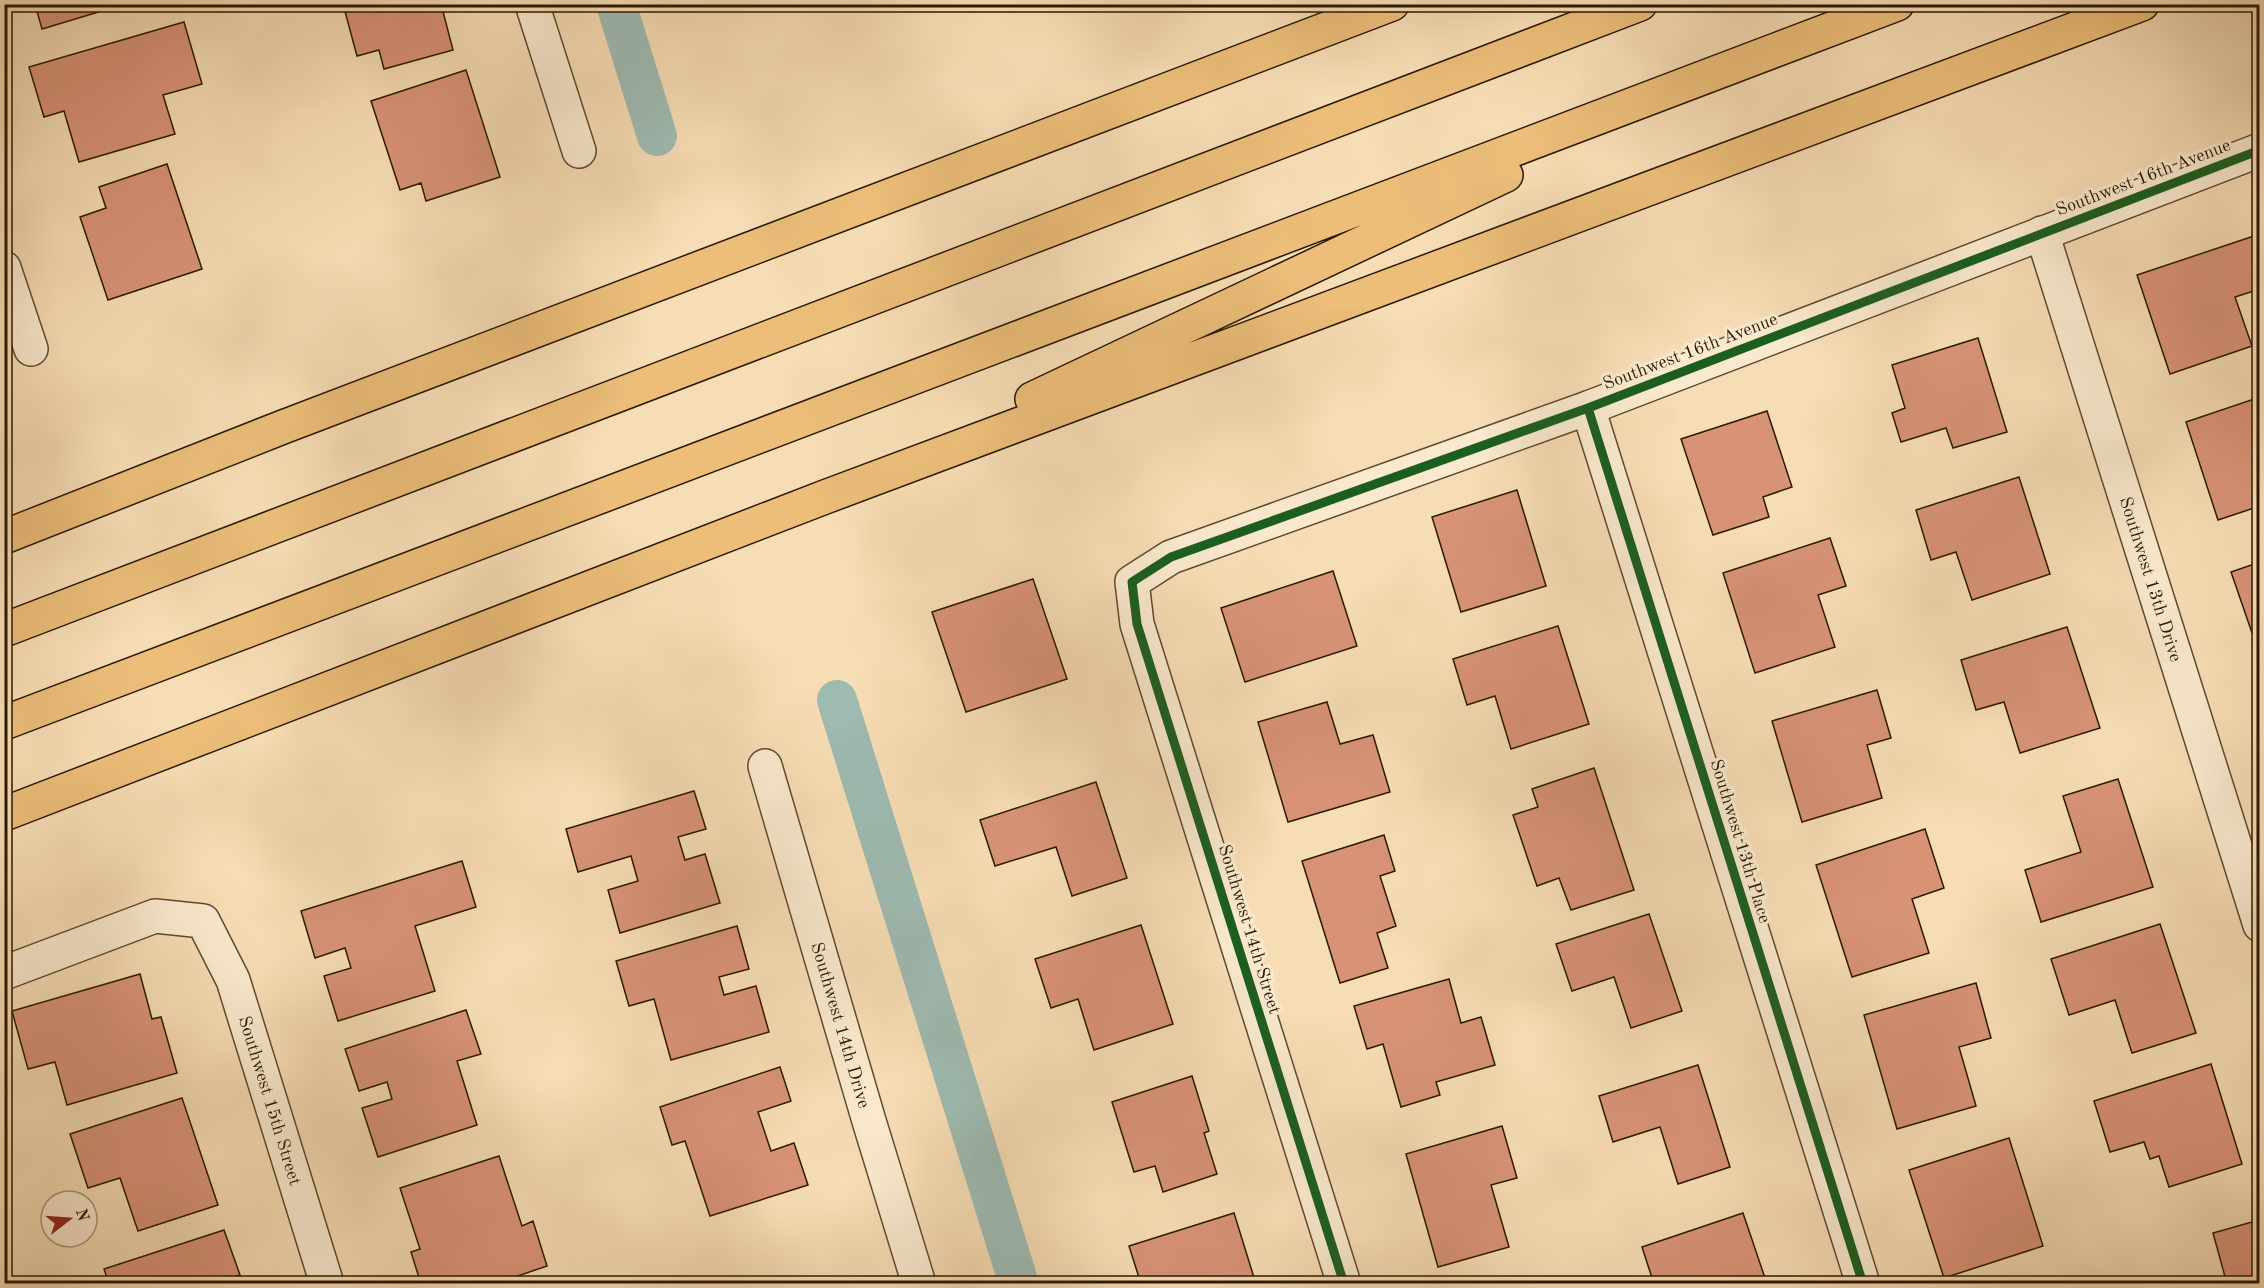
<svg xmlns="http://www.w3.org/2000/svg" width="2264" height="1288" viewBox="0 0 2264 1288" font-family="'Old Standard TT',serif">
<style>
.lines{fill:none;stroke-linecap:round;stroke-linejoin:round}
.canal{stroke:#9ebbb2;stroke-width:40}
.building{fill:#d89377;stroke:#2b1900;stroke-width:1.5}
.minor-casing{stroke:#5e4a2d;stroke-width:36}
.highway-casing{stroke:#2b1900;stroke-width:36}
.minor{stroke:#fae9cf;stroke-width:33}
.highway{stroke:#ecbe7a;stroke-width:33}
.cycleway-casing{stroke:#fae9cf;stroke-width:13}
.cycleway{stroke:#1b5e20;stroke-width:9}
.labels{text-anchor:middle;stroke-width:6;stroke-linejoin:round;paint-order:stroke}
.street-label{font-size:18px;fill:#2b1900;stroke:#fae9cf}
</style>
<rect width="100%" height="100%" fill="#f7ddb5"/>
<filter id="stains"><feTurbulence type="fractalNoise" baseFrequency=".00333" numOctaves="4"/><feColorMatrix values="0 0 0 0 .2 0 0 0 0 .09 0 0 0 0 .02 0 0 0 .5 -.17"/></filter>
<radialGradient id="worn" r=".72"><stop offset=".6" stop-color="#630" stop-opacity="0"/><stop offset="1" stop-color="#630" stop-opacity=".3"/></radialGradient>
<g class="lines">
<path class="canal" d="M616,4L657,136
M837,700L1019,1284"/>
</g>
<path class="building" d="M35,4H125L42,29Z
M343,4H441L453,50L384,69L379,50L357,56Z
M184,22L202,84L163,95L175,134L79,162L64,111L44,117L29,67Z
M466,70L500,177L426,201L421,183L400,190L371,101Z
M167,164L202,269L108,300L80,217L106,208L99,187Z
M2257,235L2260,243V289L2235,297L2252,346L2170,374L2137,275Z
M1978,338L2007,432L1953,448L1946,428L1901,442L1892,413L1905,408L1892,365Z
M2260,397V506L2218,520L2186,422Z
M1767,411L1792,487L1763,497L1769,517L1713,535L1681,439Z
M2019,477L2050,574L1972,600L1956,552L1931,560L1916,510Z
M1517,490L1546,586L1461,612L1432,517Z
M1830,538L1846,586L1818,595L1835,647L1755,673L1723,573Z
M2260,562V656L2231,572Z
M1333,571L1357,646L1245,682L1221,608Z
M1033,579L1067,679L966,712L932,612Z
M1558,626L1589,724L1511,749L1495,696L1467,705L1453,659Z
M2067,627L2100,728L2020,753L2004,702L1976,710L1961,660Z
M1877,690L1891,738L1867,745L1882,798L1802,822L1772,721Z
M1327,702L1340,744L1373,735L1390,792L1288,822L1258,722Z
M1594,768L1634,890L1571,910L1559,878L1537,886L1513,815L1538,807L1532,789Z
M2118,779L2153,887L2041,922L2025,870L2081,852L2063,796Z
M1096,782L1127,878L1072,896L1056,847L995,866L980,820Z
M694,791L706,829L678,837L685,860L705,854L720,903L620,933L608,890L638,881L631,856L578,872L566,829Z
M1925,829L1944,888L1912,899L1929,953L1852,977L1816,865Z
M1384,835L1395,871L1380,876L1396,926L1377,933L1388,968L1340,983L1302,861Z
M462,861L476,907L415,926L435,991L338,1021L324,976L351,968L345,948L315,958L301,911Z
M1649,914L1682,1011L1631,1028L1614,977L1572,991L1556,944Z
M2160,924L2196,1033L2132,1053L2115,1000L2069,1015L2051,959Z
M1141,925L1173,1024L1094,1050L1078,999L1051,1008L1035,959Z
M737,926L749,969L719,977L724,995L756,986L769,1032L671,1060L654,999L629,1006L616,961Z
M140,974L152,1019L161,1017L177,1073L67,1105L55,1062L28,1069L12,1011Z
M1449,979L1461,1023L1481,1017L1495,1065L1436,1082L1440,1095L1401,1107L1383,1044L1367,1049L1354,1006Z
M1976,983L1991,1038L1959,1047L1976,1106L1897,1129L1864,1015Z
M466,1010L481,1054L457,1061L477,1125L378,1157L362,1108L392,1099L387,1082L359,1091L345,1049Z
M2211,1064L2242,1164L2169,1187L2159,1156L2150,1159L2144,1142L2110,1152L2094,1101Z
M1698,1065L1730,1167L1678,1184L1660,1127L1613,1142L1599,1096Z
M780,1067L791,1101L758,1112L771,1151L794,1143L808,1185L710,1216L685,1141L672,1145L660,1107Z
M1192,1076L1209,1131L1204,1133L1217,1174L1163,1192L1155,1166L1134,1172L1112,1102Z
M182,1098L218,1205L138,1231L120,1178L88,1188L70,1134Z
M1502,1126L1517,1178L1491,1185L1509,1247L1438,1267L1406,1154Z
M2009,1138L2043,1246L1944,1278L1909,1170Z
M499,1156L522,1226L533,1221L547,1266L494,1284H421L411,1252L420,1249L400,1188Z
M1234,1213L1256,1284H1141L1129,1246Z
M1743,1213L1767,1284H1654L1642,1247Z
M2259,1220L2260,1284H2227L2213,1233Z
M224,1230L240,1275L226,1279L228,1284H109L104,1269Z
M841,1278L843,1284H824Z"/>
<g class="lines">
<defs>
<g id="minor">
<path d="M532,4L579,151"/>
<path id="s1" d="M2042,233L2260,925"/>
<path d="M4,268L31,349"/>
<path d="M1588,408L1863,1284"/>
<path id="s2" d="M765,766L869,1121L919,1284"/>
<path id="s3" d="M4,973L155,916L203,921L233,980L327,1284"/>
<path d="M1344,1284L1137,624L1132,582L1171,557L1588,408L2260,150"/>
</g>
<path id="highway" d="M1032,399L1506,175
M4,537L283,427L1392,4
M4,630L1640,4
M4,723L1897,4
M4,814L825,497L2142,4"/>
</defs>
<use href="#minor" class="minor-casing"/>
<use href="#highway" class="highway-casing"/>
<use href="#minor" class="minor"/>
<use href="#highway" class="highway"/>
<defs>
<path id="cycleway" d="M1588,408L1863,1284
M1344,1284L1137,624L1132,582L1171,557L1588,408L2260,150"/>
</defs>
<use href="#cycleway" class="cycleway-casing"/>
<use href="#cycleway" class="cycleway"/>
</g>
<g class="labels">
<g class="street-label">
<text transform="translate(2143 177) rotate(-21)" y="6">Southwest 16th Avenue</text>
<text transform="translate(1690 351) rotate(-21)" y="6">Southwest 16th Avenue</text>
<text dy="6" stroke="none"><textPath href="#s1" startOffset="363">Southwest 13th Drive</textPath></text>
<text transform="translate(1741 841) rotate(73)" y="6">Southwest 13th Place</text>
<text transform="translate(1250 929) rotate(73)" y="6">Southwest 14th Street</text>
<text dy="6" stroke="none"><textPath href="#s2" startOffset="270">Southwest 14th Drive</textPath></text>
<text dy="6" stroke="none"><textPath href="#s3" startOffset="402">Southwest 15th Street</textPath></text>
</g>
</g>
<rect width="2264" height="1288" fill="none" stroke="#f7ddb5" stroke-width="24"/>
<rect x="6" y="6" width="2252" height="1276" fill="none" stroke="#2b1900" stroke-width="3"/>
<rect x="12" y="12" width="2240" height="1264" fill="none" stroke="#2b1900" stroke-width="1.5"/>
<g transform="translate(69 1219) rotate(73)"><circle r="28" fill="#fae9cf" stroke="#a7967c" stroke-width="1.5"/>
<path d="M0-4.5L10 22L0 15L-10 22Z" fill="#8f2418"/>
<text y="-9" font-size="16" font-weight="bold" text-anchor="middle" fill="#2b1900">N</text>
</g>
<rect width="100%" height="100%" filter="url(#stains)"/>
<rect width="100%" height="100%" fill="url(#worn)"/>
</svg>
